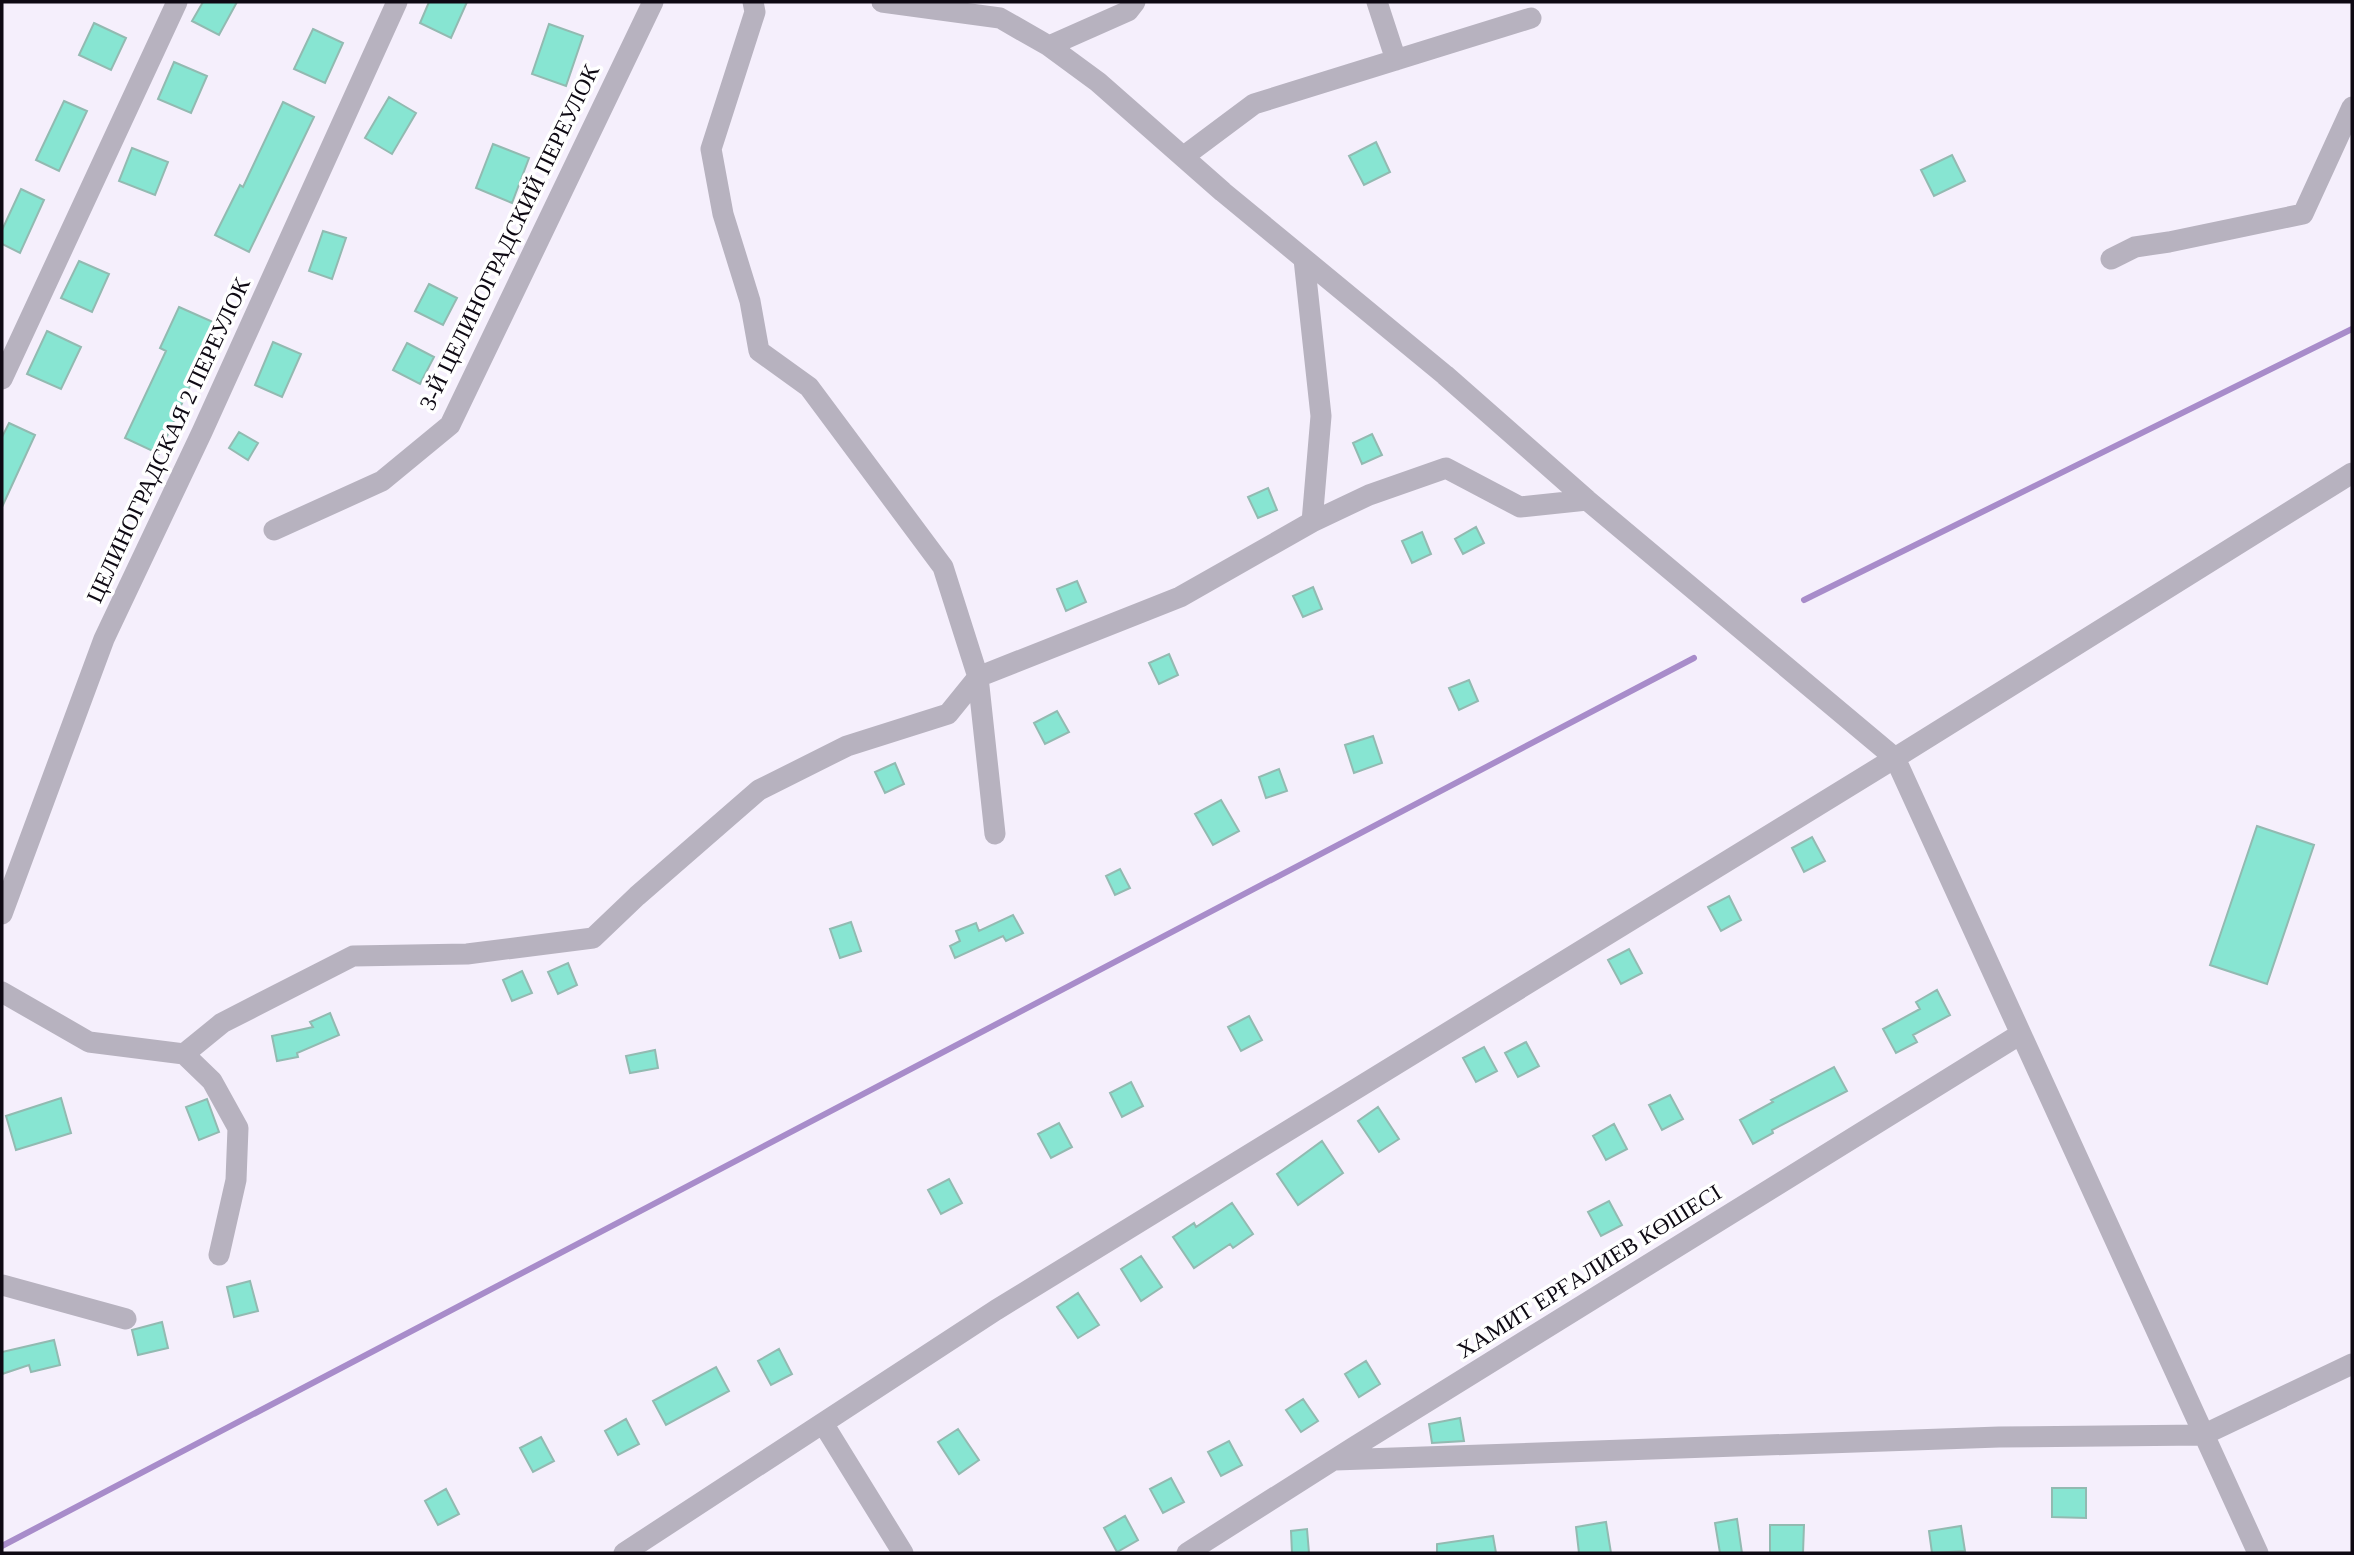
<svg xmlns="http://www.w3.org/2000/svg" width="2354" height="1555" viewBox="0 0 2354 1555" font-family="'Times New Roman',serif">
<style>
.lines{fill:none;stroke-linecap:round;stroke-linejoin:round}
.stream{stroke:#a88cca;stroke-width:6}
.building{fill:#87e5d2;stroke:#92bab1;stroke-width:2}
.minor{stroke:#b7b2bf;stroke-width:21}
.labels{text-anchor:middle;stroke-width:7;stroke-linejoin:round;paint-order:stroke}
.street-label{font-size:23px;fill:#0e0913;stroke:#fff}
</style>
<rect width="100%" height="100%" fill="#f5effc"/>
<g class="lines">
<path class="stream" d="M1804,600L2352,329
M2,1546L1694,658"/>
</g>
<path class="building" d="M203,2H237L219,35L192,21Z
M429,2H467L451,38L420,23Z
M94,23L126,38L111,70L79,55Z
M549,24L583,36L566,86L532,74Z
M313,29L343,43L325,83L294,69Z
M174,62L207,76L191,113L158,99Z
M389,97L416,113L392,154L365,138Z
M64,101L87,111L59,171L36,160Z
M283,102L314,117L249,252L215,235L240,185L243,187Z
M1376,142L1390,172L1364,185L1349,156Z
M493,144L529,158L512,203L476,188Z
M132,148L168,162L155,195L119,181Z
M1952,155L1965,181L1934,196L1921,170Z
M21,189L44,200L20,253L2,244V230Z
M323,231L346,238L332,279L309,271Z
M79,261L109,274L92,312L61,298Z
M429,284L457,298L443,325L415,311Z
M179,307L213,322L187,377L193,379L159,454L125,438L166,351L160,348Z
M47,331L81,347L61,389L27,374Z
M273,342L301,354L282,397L255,385Z
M407,343L434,357L420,384L393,370Z
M9,423L35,435L2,507V437Z
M239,432L258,443L248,460L229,448Z
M1372,434L1382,455L1362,464L1353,443Z
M1268,488L1277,510L1258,518L1248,497Z
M1476,527L1484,543L1463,554L1455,539Z
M1422,532L1431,554L1412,563L1402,541Z
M1077,581L1086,602L1066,611L1057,589Z
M1313,587L1322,609L1303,617L1293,596Z
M1169,654L1178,675L1159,684L1149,663Z
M1469,680L1478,701L1459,710L1449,688Z
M1057,711L1069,732L1045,744L1034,723Z
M1373,736L1382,763L1354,773L1345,745Z
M895,763L904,784L885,793L875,772Z
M1279,769L1287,791L1266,798L1259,777Z
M1221,800L1239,831L1213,845L1195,814Z
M2257,826L2314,845L2267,984L2210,965Z
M1812,837L1825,861L1804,872L1792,848Z
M1120,869L1130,888L1115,895L1106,876Z
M1729,896L1741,920L1721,931L1708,907Z
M1013,915L1023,933L1006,941L1003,936L955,958L950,946L960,941L956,931L976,923L979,931Z
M851,922L861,951L840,958L830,929Z
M1629,949L1642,973L1621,984L1608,960Z
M568,963L577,985L558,994L548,972Z
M522,971L532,993L512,1001L503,980Z
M1937,990L1950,1015L1913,1035L1917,1042L1896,1053L1883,1029L1920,1009L1916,1002Z
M330,1013L339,1035L297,1053L298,1057L277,1061L272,1036L313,1027L310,1022Z
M1249,1016L1262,1040L1241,1051L1228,1027Z
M1526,1042L1539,1066L1518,1077L1505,1053Z
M1484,1047L1497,1071L1476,1082L1463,1058Z
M655,1050L658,1068L630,1073L626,1056Z
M1834,1067L1847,1091L1772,1130L1773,1133L1753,1144L1740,1120L1773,1102L1771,1100Z
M1131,1082L1143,1106L1122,1117L1110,1093Z
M1670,1095L1683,1119L1662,1130L1649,1105Z
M61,1098L71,1133L16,1150L6,1116Z
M207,1099L219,1132L199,1140L186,1107Z
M1378,1107L1399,1139L1379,1152L1358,1121Z
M1059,1123L1072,1147L1051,1158L1038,1134Z
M1614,1124L1627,1149L1606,1160L1593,1136Z
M1322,1141L1343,1173L1298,1205L1277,1174Z
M949,1179L962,1203L941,1214L928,1190Z
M1609,1201L1622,1225L1601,1236L1588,1212Z
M1232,1203L1253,1234L1233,1248L1230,1244L1194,1268L1173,1237L1194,1223L1196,1227Z
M1141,1256L1162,1287L1141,1301L1121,1269Z
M250,1281L258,1311L234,1317L227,1287Z
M1078,1293L1099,1325L1078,1338L1057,1307Z
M162,1322L168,1348L138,1355L132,1330Z
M54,1340L60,1365L31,1372L29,1365L2,1374V1352Z
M779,1349L792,1374L771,1385L758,1361Z
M1366,1361L1380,1384L1359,1397L1345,1374Z
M716,1367L729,1391L666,1425L653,1401Z
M1303,1399L1318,1421L1301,1432L1286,1410Z
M1460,1418L1464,1441L1432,1443L1429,1424Z
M626,1419L639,1444L618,1455L605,1431Z
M958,1429L979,1460L959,1474L938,1442Z
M541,1437L554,1461L533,1472L520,1448Z
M1229,1441L1242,1465L1221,1476L1208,1452Z
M1171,1478L1184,1502L1163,1513L1150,1489Z
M2052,1488H2086V1518L2052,1517Z
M446,1489L459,1514L438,1525L425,1501Z
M1125,1516L1138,1540L1117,1552L1104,1528Z
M1737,1519L1742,1553H1720L1715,1523Z
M1606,1522L1611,1553H1579L1576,1527Z
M1770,1525H1804L1803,1553H1770Z
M1961,1526L1965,1551L1932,1553L1929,1531Z
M1307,1529L1309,1553H1292L1291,1531Z
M1493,1536L1496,1553H1437V1544Z"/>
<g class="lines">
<path class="minor" d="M753,2L755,12L711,149L723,214L750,301L759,351L809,387L943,567L978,677L995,834
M882,2L1000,18L1049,46L1098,82L1223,192L1445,375L1587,500L1895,758L2258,1553
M1377,2L1396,60
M1049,46L1128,11L1135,2
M1183,157L1254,104L1531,18
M1304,259L1321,416L1312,522
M2111,259L2135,247L2169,242L2303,214L2352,107
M2,379L177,2
M274,530L382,481L450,425L653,2
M2,914L104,639L202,432L397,2
M2,992L89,1042L184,1054
M219,1255L236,1180L238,1128L212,1081L184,1054L222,1023L353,956L467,954L593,938L637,896L759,790L847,746L948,714L978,677L1180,597L1312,522L1369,495L1446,468L1520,507L1587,500
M2,1285L126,1319
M824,1425L903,1553
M1335,1460L1999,1437L2203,1435L2352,1364
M624,1553L996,1310L1895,758L2352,473
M1187,1553L1354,1447L2019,1035"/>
</g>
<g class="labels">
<g class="street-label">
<text transform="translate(509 237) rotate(-64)" y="8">3-Й ЦЕЛИНОГРАДСКИЙ ПЕРЕУЛОК</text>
<text transform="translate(168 440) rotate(-65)" y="8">ЦЕЛИНОГРАДСКАЯ 2 ПЕРЕУЛОК</text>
<text transform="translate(1589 1271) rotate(-32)" y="8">ХАМИТ ЕРҒАЛИЕВ КӨШЕСІ</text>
</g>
</g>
<rect width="2354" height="1555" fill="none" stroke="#0e0913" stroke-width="7"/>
</svg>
